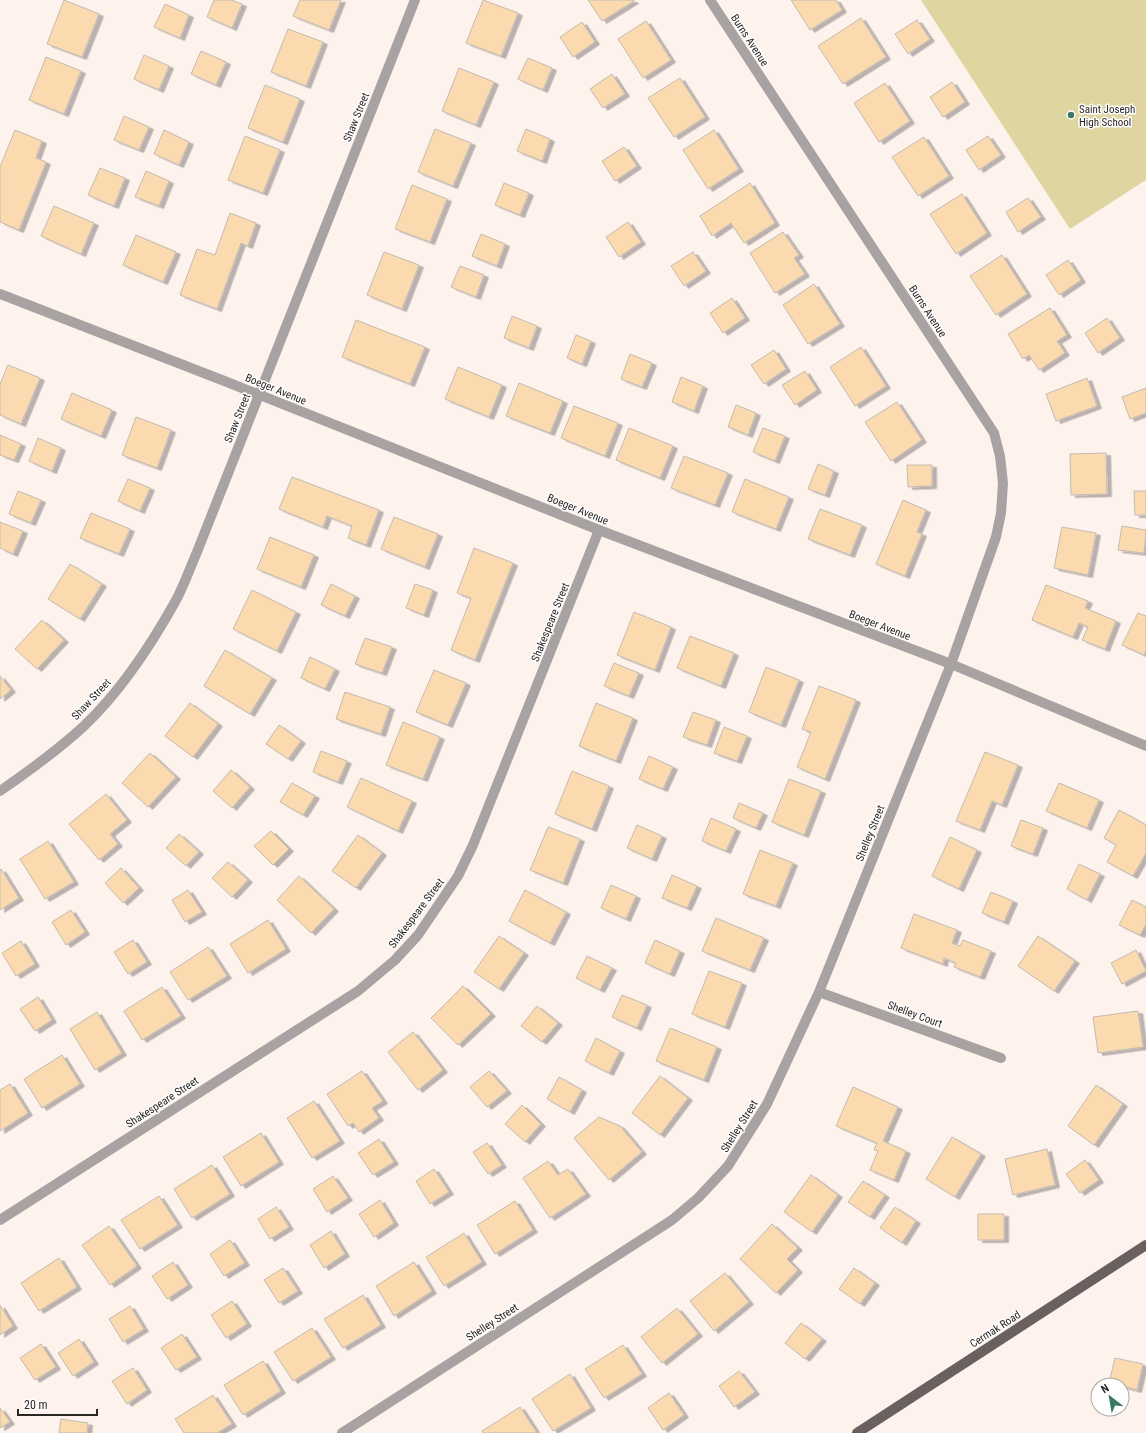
<svg xmlns="http://www.w3.org/2000/svg" width="1146" height="1433" viewBox="0 0 1146 1433" font-family="'Roboto Condensed',sans-serif">
<style>
.green{fill:#dfd5a1}
.building{fill:#fcdaaf;stroke:#c2bbb2;filter:url(#shadow)}
.lines{fill:none;stroke-linecap:round;stroke-linejoin:round}
.street{stroke:#a8a3a2;stroke-width:10}
.primary{stroke:#69605f;stroke-width:10}
.poi-dot{fill:#3a7965;stroke:#fff;stroke-width:1.5}
.labels{text-anchor:middle;stroke-width:3;stroke-linejoin:round;paint-order:stroke}
.street-label{font-size:11px;fill:#2a2623;stroke:#fff}
.poi-label{font-size:11px;fill:#2a2623;stroke:#fff;text-anchor:start}
</style>
<defs>
<filter id="shadow"><feDropShadow dx="4.5" dy="2.5" stdDeviation="0" flood-color="#0004"/></filter>
</defs>
<rect width="100%" height="100%" fill="#fef2ed"/>
<path class="green" d="M921,0H1146V180L1070,229Z"/>
<path class="building" d="M64,0L99,14L82,57L47,44Z
M214,0H231L242,4L232,28L207,17Z
M300,0H341L329,30L293,16Z
M483,0L518,13L501,56L466,43Z
M588,0H633L634,1L602,21Z
M791,0H836L842,10L810,30Z
M165,4L189,15L180,38L154,27Z
M861,18L886,57L843,84L818,46Z
M917,20L930,39L908,54L895,34Z
M646,21L671,60L643,78L618,39Z
M582,22L595,42L573,57L560,37Z
M288,29L323,42L306,86L271,72Z
M201,51L226,62L216,85L191,74Z
M144,55L169,66L159,90L134,79Z
M46,57L81,71L64,114L29,100Z
M528,58L552,68L543,90L518,79Z
M459,68L494,82L476,125L442,111Z
M612,74L625,94L603,108L590,89Z
M680,78L705,117L674,137L648,98Z
M952,82L965,102L943,117L930,97Z
M885,83L910,121L879,142L854,103Z
M265,85L300,99L283,142L248,128Z
M124,116L149,127L139,150L114,140Z
M435,129L471,143L453,186L418,172Z
M526,129L550,139L542,161L517,151Z
M15,130L42,141L36,158L46,162L19,230L0,222V167Z
M164,130L189,142L179,165L154,154Z
M714,130L739,169L708,189L683,150Z
M245,136L280,150L263,193L228,180Z
M988,136L1001,155L979,170L966,150Z
M924,137L949,176L918,196L892,157Z
M624,147L637,166L615,181L602,161Z
M100,168L125,178L114,206L88,195Z
M146,171L169,181L159,206L135,197Z
M504,183L529,193L520,215L495,205Z
M750,183L775,223L744,243L731,223L712,236L700,216Z
M412,185L447,199L430,242L395,229Z
M962,194L987,233L956,254L930,214Z
M1028,198L1041,217L1018,232L1006,212Z
M54,206L94,223L81,254L41,236Z
M230,213L256,223L248,246L241,243L217,309L180,295L197,249L215,255Z
M628,222L641,242L619,257L606,237Z
M783,232L799,255L794,258L805,274L775,293L750,253Z
M481,234L505,244L497,266L472,256Z
M136,235L176,252L163,282L123,265Z
M384,252L419,265L402,309L367,295Z
M693,252L706,271L684,286L671,266Z
M1002,255L1027,294L996,315L970,276Z
M1068,260L1081,280L1059,295L1046,275Z
M460,266L484,275L476,297L451,287Z
M814,284L840,324L808,344L783,305Z
M732,298L745,318L723,333L710,313Z
M1050,308L1067,335L1057,341L1065,353L1039,370L1029,355L1023,359L1008,334Z
M512,316L537,326L529,348L504,338Z
M1107,318L1120,338L1098,353L1085,333Z
M356,320L425,347L410,384L342,357Z
M576,335L591,341L582,364L567,358Z
M861,347L886,386L855,406L830,367Z
M774,350L786,369L764,384L751,365Z
M630,354L652,363L642,387L621,379Z
M8,365L40,378L21,424L0,415V384Z
M458,367L502,385L489,417L445,399Z
M805,371L817,390L795,405L782,385Z
M681,377L703,386L694,411L672,402Z
M1087,378L1097,406L1056,421L1046,394Z
M519,383L563,401L550,433L506,416Z
M1146,388V413L1130,419L1122,397Z
M72,393L112,410L101,436L61,419Z
M897,402L922,440L891,461L865,422Z
M736,405L756,413L748,435L728,427Z
M574,406L618,423L605,456L561,438Z
M136,417L171,430L157,468L122,455Z
M629,428L673,446L660,478L616,460Z
M763,428L785,436L775,461L753,452Z
M0,435L21,444L14,460L0,455Z
M38,438L61,448L52,471L29,461Z
M1106,453L1107,494L1071,495L1070,454Z
M684,456L728,473L715,505L671,488Z
M818,464L834,471L825,495L808,489Z
M907,465H932V486L908,487Z
M292,477L379,510L366,545L348,538L352,526L327,516L323,527L279,509Z
M128,479L150,488L140,511L118,501Z
M745,479L789,497L776,529L732,512Z
M18,491L41,500L31,523L9,514Z
M1134,491H1146V515H1135Z
M903,500L926,510L917,532L922,534L905,576L876,564Z
M820,509L862,525L850,555L808,539Z
M91,513L130,529L119,554L80,538Z
M394,517L438,534L425,567L381,549Z
M0,522L23,531L13,554L0,548Z
M1122,526L1146,530L1144,553L1118,550Z
M1062,527L1096,533L1088,575L1054,568Z
M270,537L314,555L301,587L257,569Z
M474,548L513,563L475,660L451,650L471,598L457,593Z
M70,564L102,584L80,619L48,599Z
M331,584L355,596L345,616L321,605Z
M415,584L433,590L424,615L406,608Z
M1046,585L1088,601L1085,608L1116,621L1105,649L1082,640L1088,627L1079,623L1073,637L1032,620Z
M252,590L296,612L277,651L233,629Z
M634,612L671,627L655,670L617,655Z
M1138,613L1146,616V650L1144,655L1122,645Z
M42,620L64,640L37,669L15,649Z
M690,636L734,653L721,686L677,668Z
M365,638L392,647L382,673L355,664Z
M225,650L272,678L250,714L204,686Z
M310,657L335,669L325,689L301,678Z
M614,663L639,673L629,696L604,686Z
M766,667L799,680L781,725L749,712Z
M434,670L466,683L448,725L416,712Z
M0,676L11,690L0,699Z
M819,686L856,700L825,779L797,767L811,732L802,729Z
M345,692L390,707L381,734L336,719Z
M190,703L218,724L193,757L165,736Z
M596,703L633,718L616,761L579,746Z
M693,712L716,720L707,745L683,737Z
M403,722L440,737L423,779L386,765Z
M279,725L301,741L288,759L266,744Z
M724,727L747,736L737,761L714,753Z
M321,751L347,761L338,782L313,772Z
M985,752L1018,765L1002,805L992,801L980,830L956,821Z
M150,753L176,777L148,807L122,783Z
M649,756L673,767L663,789L639,779Z
M231,770L250,787L232,808L213,791Z
M572,771L609,786L592,829L555,814Z
M361,778L412,801L398,831L347,807Z
M789,779L821,791L804,835L772,822Z
M292,783L315,796L303,815L280,802Z
M1059,783L1099,800L1087,828L1046,811Z
M106,794L127,820L110,834L118,844L99,860L69,824Z
M739,803L763,813L756,828L733,818Z
M1119,810L1146,825V853L1133,876L1107,862L1116,845L1104,838Z
M711,818L736,829L726,851L702,841Z
M1021,820L1043,828L1033,854L1011,846Z
M637,825L662,836L652,859L627,848Z
M548,827L580,839L563,883L530,870Z
M271,831L289,849L273,865L254,846Z
M179,834L199,852L186,866L166,848Z
M358,835L382,853L356,888L332,871Z
M950,837L977,850L959,889L932,876Z
M48,841L74,882L45,899L20,859Z
M760,850L793,863L776,906L743,894Z
M228,862L248,880L232,897L212,878Z
M1079,864L1100,874L1087,900L1067,889Z
M121,868L139,888L123,903L105,883Z
M1,869L19,898L0,910V870Z
M672,875L697,886L687,908L662,898Z
M299,876L334,909L311,933L277,900Z
M611,885L636,896L626,919L601,908Z
M188,890L202,912L185,922L172,900Z
M525,890L566,912L550,943L509,921Z
M991,892L1013,901L1004,922L982,913Z
M1132,900L1146,907V924L1140,935L1119,925Z
M71,910L85,932L66,945L52,922Z
M914,914L957,930L952,943L960,946L963,940L991,951L980,977L954,967L956,963L944,958L943,964L901,948Z
M716,918L764,938L750,970L702,951Z
M268,920L286,949L248,973L230,944Z
M499,936L524,953L499,989L474,972Z
M1038,936L1075,961L1054,991L1018,966Z
M133,940L147,962L128,974L114,952Z
M655,940L680,951L670,974L645,963Z
M21,941L35,964L16,976L2,953Z
M208,947L227,976L188,1000L170,972Z
M1136,950L1146,971L1122,984L1111,963Z
M587,956L612,968L600,990L576,978Z
M709,971L742,983L725,1027L692,1014Z
M463,986L491,1014L458,1045L431,1018Z
M162,987L181,1016L142,1040L124,1011Z
M622,995L647,1005L637,1028L612,1017Z
M38,997L52,1020L35,1031L20,1009Z
M537,1006L558,1023L542,1042L521,1026Z
M1138,1011L1143,1047L1098,1053L1093,1017Z
M97,1012L122,1053L95,1070L70,1029Z
M670,1028L717,1047L704,1080L656,1061Z
M413,1032L443,1070L418,1090L388,1052Z
M596,1038L620,1051L609,1073L585,1061Z
M62,1055L80,1084L42,1108L24,1079Z
M362,1071L383,1101L372,1108L379,1118L359,1132L353,1123L348,1126L327,1094Z
M489,1071L507,1091L487,1107L470,1087Z
M660,1076L688,1098L660,1135L632,1113Z
M559,1077L582,1090L570,1112L547,1099Z
M10,1084L28,1113L0,1131V1090Z
M1096,1085L1123,1104L1094,1145L1068,1126Z
M853,1087L898,1107L883,1141L906,1151L894,1180L870,1170L878,1151L874,1150L877,1143L836,1126Z
M314,1101L340,1141L312,1158L287,1118Z
M522,1105L541,1124L525,1142L505,1124Z
M599,1117L620,1126L642,1152L609,1180L574,1138Z
M261,1133L279,1162L241,1186L223,1157Z
M952,1137L981,1154L955,1197L926,1179Z
M379,1139L394,1162L373,1175L358,1153Z
M487,1143L502,1165L488,1174L473,1152Z
M1047,1149L1055,1185L1013,1195L1005,1159Z
M1085,1160L1099,1180L1080,1193L1066,1174Z
M548,1161L558,1175L568,1169L586,1194L550,1218L523,1178Z
M212,1165L230,1194L192,1218L174,1189Z
M434,1169L449,1192L430,1204L416,1181Z
M811,1175L838,1195L812,1232L784,1212Z
M333,1176L348,1198L327,1212L313,1189Z
M863,1181L885,1195L870,1217L848,1202Z
M159,1196L178,1225L140,1249L121,1220Z
M380,1200L394,1223L374,1237L359,1214Z
M515,1201L533,1230L495,1254L477,1225Z
M276,1207L289,1227L270,1239L258,1219Z
M895,1207L916,1221L902,1243L880,1228Z
M978,1214H1004V1240H978Z
M772,1224L798,1248L787,1259L798,1270L776,1293L740,1259Z
M109,1226L137,1266L110,1285L82,1245Z
M331,1231L345,1254L324,1268L310,1245Z
M464,1233L482,1262L444,1286L426,1257Z
M230,1240L245,1263L224,1276L210,1254Z
M59,1258L77,1287L39,1311L21,1283Z
M173,1262L188,1285L167,1299L152,1276Z
M414,1262L432,1291L394,1316L376,1286Z
M283,1268L298,1291L279,1303L264,1280Z
M854,1268L875,1283L860,1304L839,1289Z
M725,1273L749,1302L714,1331L690,1301Z
M363,1295L381,1325L343,1348L324,1319Z
M232,1301L247,1324L226,1338L211,1315Z
M0,1305L13,1326L0,1335Z
M130,1306L144,1329L123,1342L109,1319Z
M677,1308L698,1334L662,1363L641,1337Z
M801,1323L822,1339L805,1359L785,1343Z
M312,1328L331,1357L293,1381L274,1352Z
M182,1334L197,1357L176,1370L161,1348Z
M79,1339L94,1362L73,1376L58,1353Z
M41,1344L56,1367L35,1380L20,1358Z
M623,1345L642,1374L604,1398L585,1369Z
M1115,1358L1143,1364L1137,1390L1122,1386V1385L1109,1383Z
M263,1361L281,1391L243,1415L224,1385Z
M133,1368L147,1390L127,1404L112,1381Z
M739,1371L755,1392L734,1407L719,1386Z
M570,1374L591,1408L553,1431L532,1399Z
M669,1393L684,1415L663,1430L648,1408Z
M213,1395L232,1424L217,1433H184L175,1419Z
M520,1407L537,1433H483L482,1431Z
M0,1408L10,1422L0,1428Z
M61,1419L88,1423L87,1433H59Z"/>
<g class="lines">
<path class="street" d="M0,294L227,382L599,530L951,664L1146,746
M0,791C29,771 58,750 84,726C120,692 151,645 175,602C184,586 190,568 197,552L415,0
M819,992L1001,1058
M0,1220L358,991L395,960L418,935L458,876L473,845L599,530
M342,1433L672,1220L698,1198L728,1166L767,1104L819,992L951,664L996,537L1001,513L1003,483L1000,456L994,433L710,0"/>
<path class="primary" d="M857,1433L1146,1245"/>
</g>
<circle class="poi-dot" cx="1071" cy="115" r="4"/>
<g class="labels">
<g class="street-label">
<text transform="translate(750 40) rotate(57)" y="4">Burns Avenue</text>
<text transform="translate(356 117) rotate(-68)" y="4">Shaw Street</text>
<text transform="translate(928 311) rotate(57)" y="4">Burns Avenue</text>
<text transform="translate(276 389) rotate(22)" y="4">Boeger Avenue</text>
<text transform="translate(237 418) rotate(-68)" y="4">Shaw Street</text>
<text transform="translate(578 509) rotate(22)" y="4">Boeger Avenue</text>
<text transform="translate(550 622) rotate(-68)" y="4">Shakespeare Street</text>
<text transform="translate(880 625) rotate(21)" y="4">Boeger Avenue</text>
<text transform="translate(91 699) rotate(-47)" y="4">Shaw Street</text>
<text transform="translate(870 833) rotate(-68)" y="4">Shelley Street</text>
<text transform="translate(416 913) rotate(-53)" y="4">Shakespeare Street</text>
<text transform="translate(915 1014) rotate(20)" y="4">Shelley Court</text>
<text transform="translate(162 1102) rotate(-33)" y="4">Shakespeare Street</text>
<text transform="translate(739 1126) rotate(-58)" y="4">Shelley Street</text>
<text transform="translate(492 1322) rotate(-33)" y="4">Shelley Street</text>
<text transform="translate(995 1329) rotate(-33)" y="4">Cermak Road</text>
</g>
<g class="poi-label">
<text x="1079" y="113">Saint Joseph<tspan x="1079" dy="13">High School</tspan></text>
</g>
</g>
<g transform="translate(1110 1397) rotate(329)"><circle r="19" fill="#ffffff" stroke="#aaa8a7"/>
<path d="M0-3L7 15L0 10L-7 15Z" fill="#3a7965"/>
<text y="-6" font-size="11" font-weight="bold" text-anchor="middle" fill="#2a2623">N</text>
</g>
<path d="M18 1409v6h79v-6" fill="none" stroke="#2a2623" stroke-width="2"/>
<text x="24" y="1409" font-size="12" fill="#2a2623" stroke="#ffffff" stroke-width="3" paint-order="stroke">20 m</text>
</svg>
